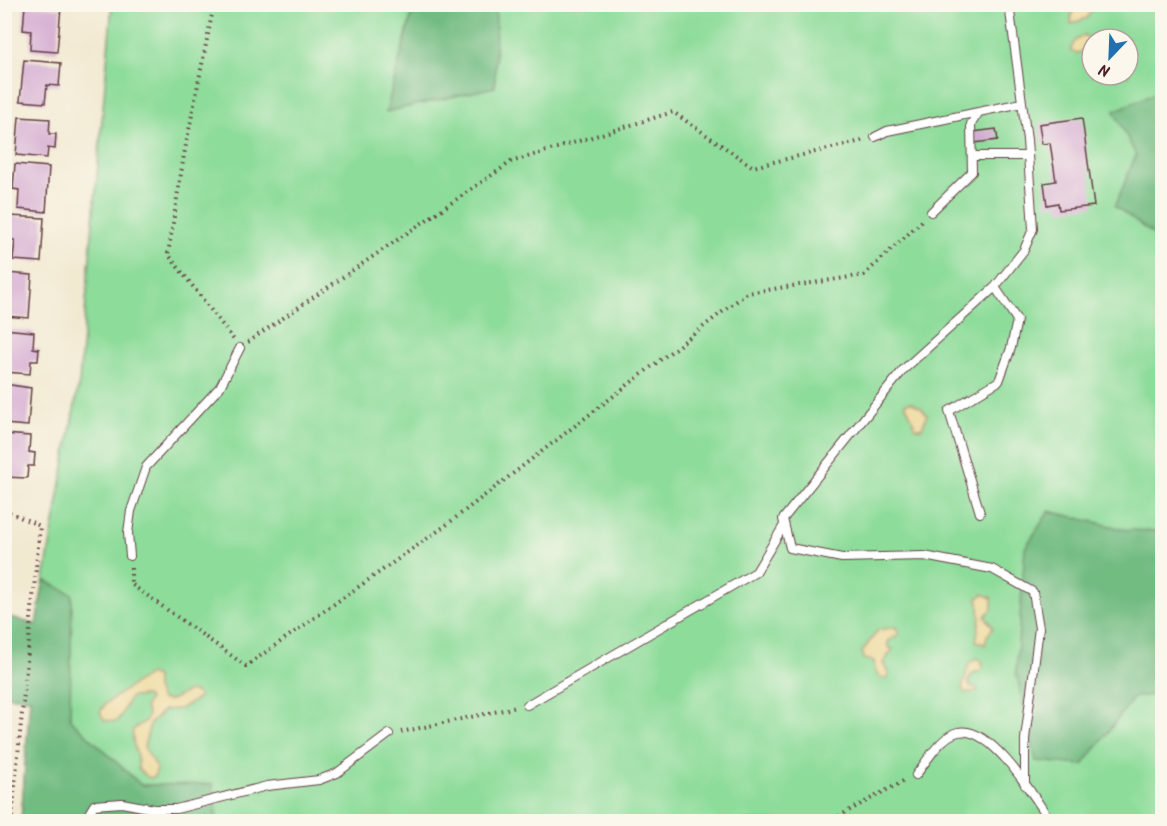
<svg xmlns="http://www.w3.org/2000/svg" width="1167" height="826" viewBox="0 0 1167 826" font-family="Kalam,sans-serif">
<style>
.green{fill:#8ddc9a;stroke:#6c7e62;stroke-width:1.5;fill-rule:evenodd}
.forest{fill:#72bc82;stroke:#5e6e56;stroke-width:1.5}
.sand{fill:#eeda9e;stroke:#9c7c64;stroke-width:1.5}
.building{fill:#d4abd2}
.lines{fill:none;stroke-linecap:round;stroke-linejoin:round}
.lane-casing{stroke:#633d44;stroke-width:10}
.path{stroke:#633d44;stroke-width:4;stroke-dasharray:1.5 4.5;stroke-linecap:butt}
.lane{stroke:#fff;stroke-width:8}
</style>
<rect width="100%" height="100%" fill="#fbf7ec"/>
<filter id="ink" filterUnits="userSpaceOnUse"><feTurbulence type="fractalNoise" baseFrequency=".0167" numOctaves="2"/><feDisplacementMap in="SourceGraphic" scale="12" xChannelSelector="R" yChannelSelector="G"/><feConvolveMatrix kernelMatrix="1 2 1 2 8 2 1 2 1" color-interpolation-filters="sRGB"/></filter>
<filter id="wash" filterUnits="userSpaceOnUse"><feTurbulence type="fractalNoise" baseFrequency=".008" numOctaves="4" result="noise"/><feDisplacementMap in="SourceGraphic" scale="24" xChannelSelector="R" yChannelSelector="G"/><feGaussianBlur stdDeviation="1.35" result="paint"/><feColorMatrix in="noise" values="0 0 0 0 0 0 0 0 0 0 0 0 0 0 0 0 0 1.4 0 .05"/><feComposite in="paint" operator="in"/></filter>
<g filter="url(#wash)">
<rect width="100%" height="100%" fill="#f2e9d1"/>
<path class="green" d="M112,5H1162V821L21,822L36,625L79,382ZM1092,39H1128V75H1092Z"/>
<path class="forest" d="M414,5H496L495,87L386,112Z
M1162,90V241L1115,206L1136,155L1114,111Z
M1049,511L1127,530L1162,531V694L1134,697L1083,765L1036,761L1016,672L1025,548Z
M44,580L72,594L70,719L141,785L213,784L217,821H21L30,698L5,696L4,615L36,625Z"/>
<path class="sand" d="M1081,5H1094L1087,18L1071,24V14Z
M1084,35L1092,41V56L1085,48L1079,53L1070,51L1075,41Z
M911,402L922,408L927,415L922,428H916L905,403Z
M983,594L992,598V609L985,616L993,628L987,636L985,645L976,641L980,618L978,598Z
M896,627L899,635L888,641V647L893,649L883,663L889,674L887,678L879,677L875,671L874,661L863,659L862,652L878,630Z
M978,658L983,663L981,671L973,673L968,681L971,688L976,687L978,691L965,693L962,688L969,663Z
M149,674L156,677V688L161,700H171L189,691L197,693L199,698L180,709L164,710L150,724L144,747L157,768L154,777L149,778L138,769C140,755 130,744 133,730L146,720L148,715L145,707L149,699L145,696L131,697C124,705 124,716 115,722L104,720L100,712L105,704Z"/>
<g id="blocks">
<path class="building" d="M25,5L61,8L57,52L30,50L31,31L23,30Z
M24,60L61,63L59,86L47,85L45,103L20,101Z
M19,117L50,119L49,134H56L55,149L48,148L47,158L16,155Z
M1082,118L1094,206L1059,210L1058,203L1047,205L1044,183L1056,181L1050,143L1042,144L1039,124Z
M996,129L998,140L974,143L973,132Z
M15,164L49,167L46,212L18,209L19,190L13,189Z
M10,216L44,218L41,262L13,260L15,240H8Z
M5,273L32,275L29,318L4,316Z
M4,329L34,332L33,348L39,349L38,361H31L30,374L4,372Z
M4,384L31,388L28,426L4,424Z
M4,434L30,436L29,452L35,453L34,466H28L27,478L4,477Z
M4,754L11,755L8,784H4Z"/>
</g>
</g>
<g filter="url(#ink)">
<use href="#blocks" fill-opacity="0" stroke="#633d44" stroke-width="1.5"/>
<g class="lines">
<defs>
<path id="lane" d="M937,4L1013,5
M1009,4L1027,140L1033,229L1024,250L995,287L903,370L783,519L790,548L842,558L924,556L992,569L1033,592L1039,628L1025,739V785
M875,137L887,131L1022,103
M972,156H1026
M931,212L972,172L971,124L979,112
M980,513L949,411L999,381L1011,348L1017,320L995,287
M130,556L128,533L131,511L146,467L220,387L240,348
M527,705L756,572L784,525
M916,775C926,762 941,736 958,732C991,724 1035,798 1051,822
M93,822L88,815L94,805L122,803L154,809H176L267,786L319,780L337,773L389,734"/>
</defs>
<use href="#lane" class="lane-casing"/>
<path class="path" d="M214,4L184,155L168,254L234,340
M248,342L511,162L673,112L753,167L865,140
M4,510L40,526L12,817L4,819
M131,568V584L246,666L445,526L747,293L864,275L922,221
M401,732L517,707
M828,822L907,779"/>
<use href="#lane" class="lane"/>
</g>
</g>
<rect width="1167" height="826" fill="none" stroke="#fbf7ec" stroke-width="24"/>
<g transform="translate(1110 57) rotate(203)"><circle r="28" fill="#fbf7ec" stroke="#b4a19f" stroke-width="1.5"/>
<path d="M0-4.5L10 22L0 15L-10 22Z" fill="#1f6fb2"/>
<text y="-9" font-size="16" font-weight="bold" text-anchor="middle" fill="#4a1f2b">N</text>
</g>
</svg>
